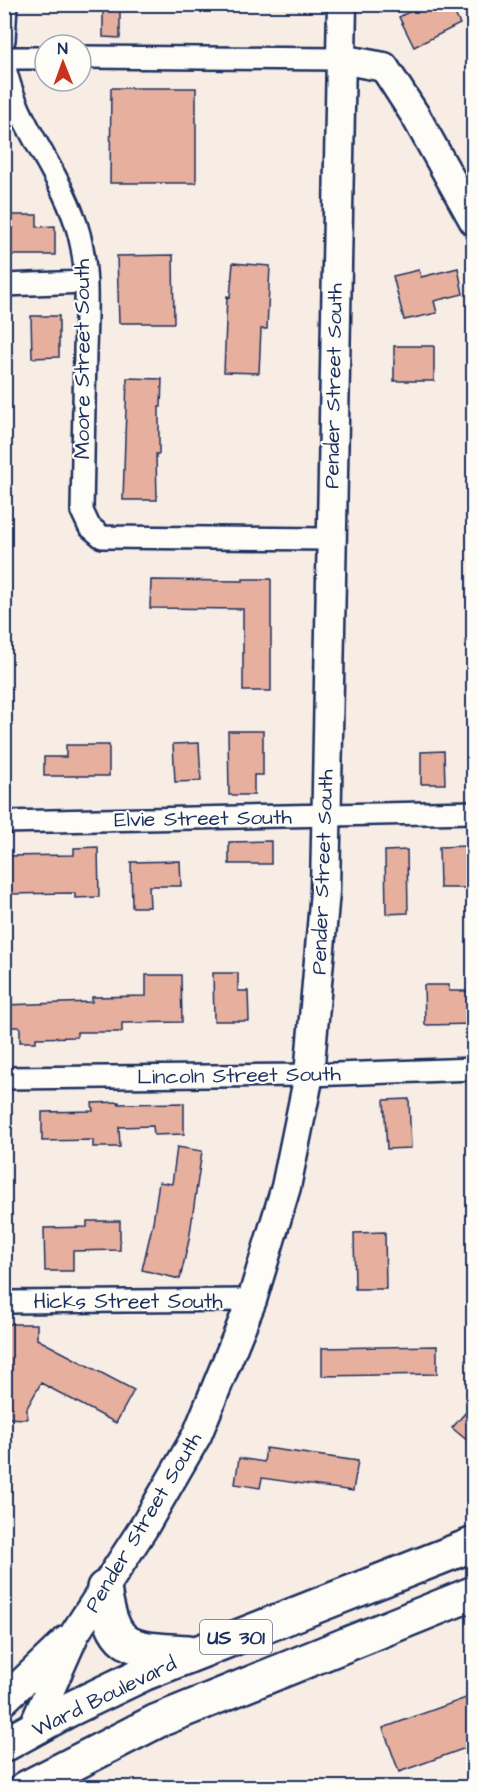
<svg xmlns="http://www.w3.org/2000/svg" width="478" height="1792" viewBox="0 0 478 1792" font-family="'Architects Daughter',sans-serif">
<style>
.building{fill:#e6af9e;stroke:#1b2f5e;stroke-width:1.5}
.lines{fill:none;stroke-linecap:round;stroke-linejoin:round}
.street-casing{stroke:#1b2f5e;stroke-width:26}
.secondary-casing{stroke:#1b2f5e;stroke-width:33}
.highway-casing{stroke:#1b2f5e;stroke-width:38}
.street{stroke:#fdfcf7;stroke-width:21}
.secondary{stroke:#fdfcf7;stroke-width:28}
.highway{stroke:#fdfcf7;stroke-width:33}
.labels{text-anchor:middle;stroke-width:4.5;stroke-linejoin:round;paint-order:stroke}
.shield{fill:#fdfcf7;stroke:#5f6c8c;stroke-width:1.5}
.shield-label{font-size:20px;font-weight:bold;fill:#1b2f5e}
.street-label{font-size:21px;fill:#1b2f5e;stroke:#fdfcf7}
</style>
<rect width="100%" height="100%" fill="#f8ede5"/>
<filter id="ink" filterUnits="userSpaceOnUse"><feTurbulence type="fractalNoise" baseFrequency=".0167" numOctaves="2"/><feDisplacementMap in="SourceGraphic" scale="12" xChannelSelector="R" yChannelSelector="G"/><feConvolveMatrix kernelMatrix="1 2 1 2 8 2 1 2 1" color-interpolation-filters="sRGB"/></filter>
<g filter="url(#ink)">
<path class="building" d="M103,4H120V38L103,37Z
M424,4H450L460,24L414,47L399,17Z
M111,88H196V183H110Z
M9,215H37V227L55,226V255H10Z
M173,255L174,323H119L117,256Z
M233,263L270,266L267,329H261L259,373L224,372L227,296L230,297Z
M458,268L463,294L434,301L437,313L404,320L393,276L419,270L421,277Z
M31,316H59V357L32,358Z
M394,346H434V381H394Z
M127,378L162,379L161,407H159V454H156L157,500H123Z
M243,579H271V691H243V609L150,608L151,580L243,581Z
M228,731H263V775H254V795H229Z
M199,743L201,781L175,782L173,744Z
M66,745H109V776H44V757H66Z
M444,751L445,784H421V752Z
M271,841V864H229V842Z
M468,846L469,888H440L439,847Z
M98,847L99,897L75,898V893L4,894V856L74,855V848Z
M407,850L408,913L386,914L385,851Z
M180,861L181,886H149L150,907H132L131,862Z
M213,973H238V991H248L249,1021H214Z
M146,975H181L182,1022L122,1023V1032H77V1037L36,1038V1042H20V1027H4V1005L92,1002V997L146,996Z
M424,985H449V991H474V1024L425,1025Z
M409,1099L411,1148L387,1149L384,1100Z
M119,1102V1104L184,1103V1134L154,1135L153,1126L119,1127L120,1147H93V1140L42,1141V1112L93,1111L92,1103Z
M177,1147L202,1151L189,1240L180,1279L142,1270L153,1222L159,1182L172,1184Z
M87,1221H120V1250L73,1251V1271H45L44,1228L87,1227Z
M385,1232L386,1289H355L354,1233Z
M4,1324H37V1339L134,1390L116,1423L41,1383L27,1408V1419L4,1418Z
M437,1346V1374L322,1376V1348Z
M474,1403V1446L452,1428Z
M266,1448L358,1461L353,1491L262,1478L260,1488L235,1484L239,1458L264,1462Z
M474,1695V1745L399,1772L383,1728Z"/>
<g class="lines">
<defs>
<path id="street" d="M4,40L6,4
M81,57L340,59
M4,58H45
M4,63C16,126 63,173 79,234C89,272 86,313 85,352C84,405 83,458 82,511L89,526L102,537L329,539
M4,285L86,282
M4,822L474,812
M4,1078L309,1075L474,1069
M4,1302L252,1300"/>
<path id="secondary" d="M340,59L384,67L415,115L474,221
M4,1700L67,1640
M32,1730L75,1633L144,1527L197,1435L252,1300L286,1187L309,1075L325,891L342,4"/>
<path id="highway" d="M104,1588C113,1652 130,1648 188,1652
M4,1745L68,1710L143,1674L474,1544
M26,1788L157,1721L474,1593"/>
</defs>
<use href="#street" class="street-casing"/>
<use href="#secondary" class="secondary-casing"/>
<use href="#highway" class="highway-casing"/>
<use href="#street" class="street"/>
<use href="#secondary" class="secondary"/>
<use href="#highway" class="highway"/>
</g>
</g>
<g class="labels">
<rect class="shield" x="200" y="1620" width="72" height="34" rx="4.5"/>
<g class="shield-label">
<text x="236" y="1644">US 301</text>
</g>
<g class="street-label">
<text transform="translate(82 359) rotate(-90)" y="7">Moore Street South</text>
<text transform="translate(333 386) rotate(-89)" y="7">Pender Street South</text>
<text transform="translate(203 818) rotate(-1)" y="7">Elvie Street South</text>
<text transform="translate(322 872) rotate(-88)" y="7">Pender Street South</text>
<text transform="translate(239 1075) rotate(-1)" y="7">Lincoln Street South</text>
<text x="128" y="1308">Hicks Street South</text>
<text transform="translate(143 1522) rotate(-59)" y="7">Pender Street South</text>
<text transform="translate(104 1696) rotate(-26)" y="7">Ward Boulevard</text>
</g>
</g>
<rect width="478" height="1792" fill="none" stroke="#fdfcf7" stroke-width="24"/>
<rect x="12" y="12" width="454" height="1768" fill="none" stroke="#1b2f5e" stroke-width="2" filter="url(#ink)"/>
<g transform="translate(63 63) rotate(359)"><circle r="28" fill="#fdfcf7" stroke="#a3aaba" stroke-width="1.5"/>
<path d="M0-4.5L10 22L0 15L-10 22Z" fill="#c8321e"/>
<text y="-9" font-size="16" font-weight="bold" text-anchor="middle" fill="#1b2f5e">N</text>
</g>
</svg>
